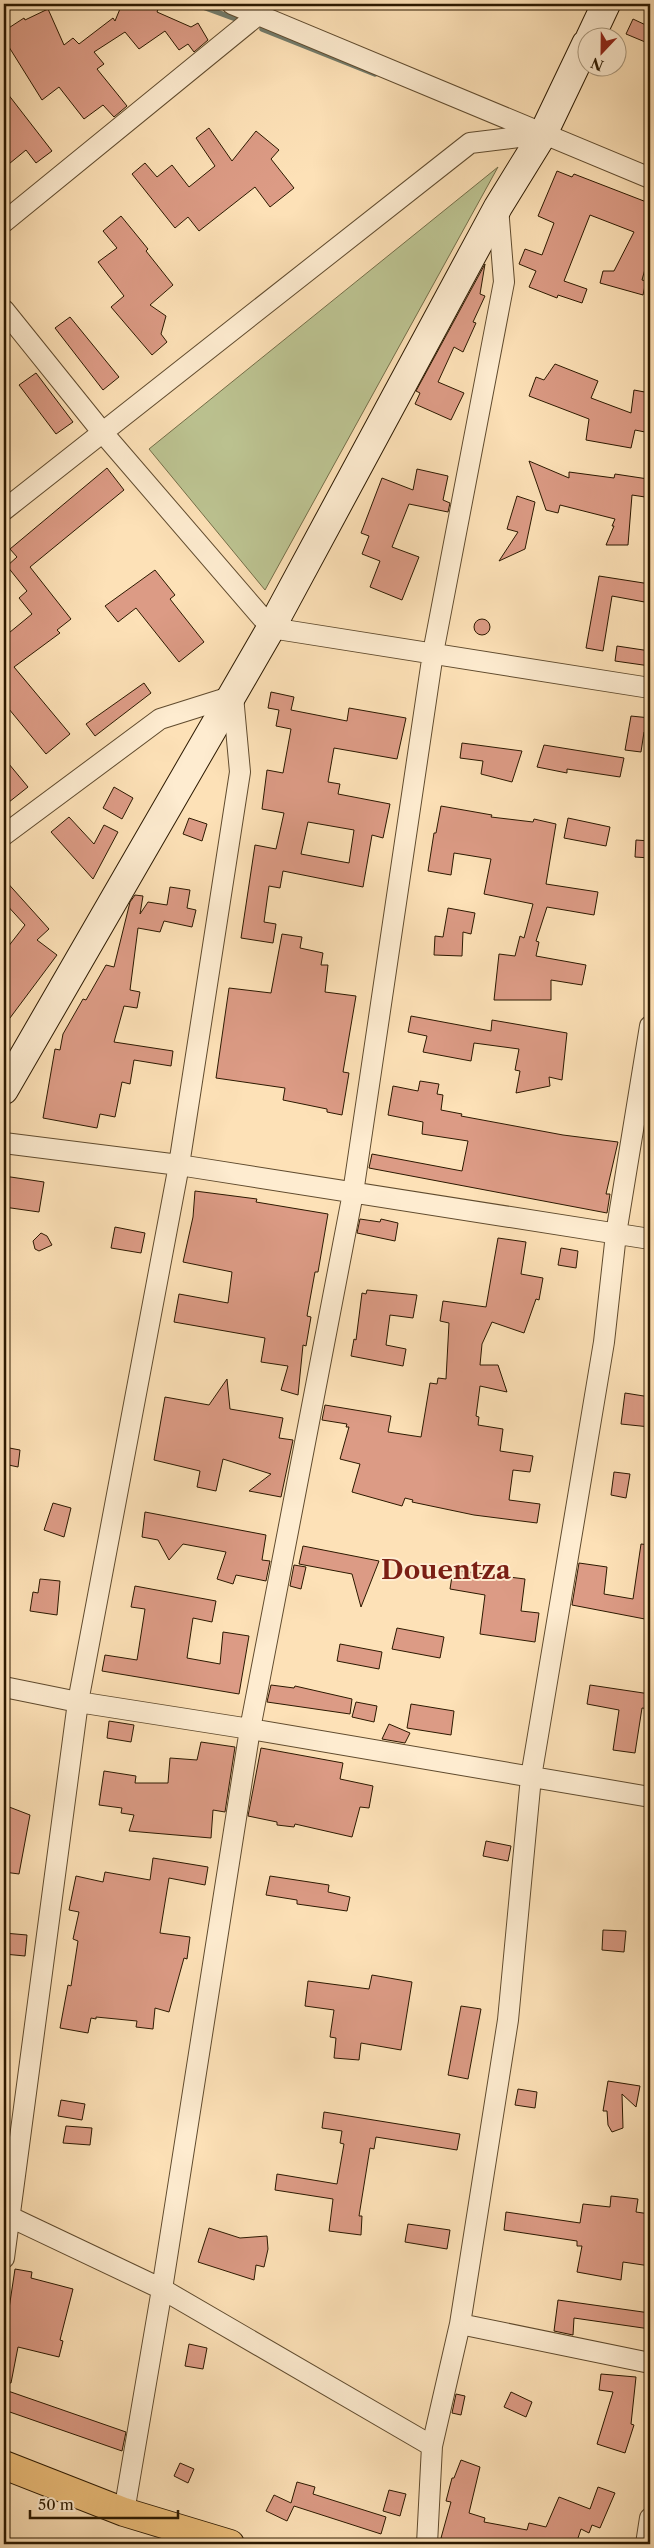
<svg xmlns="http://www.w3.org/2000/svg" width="654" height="2548" viewBox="0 0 654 2548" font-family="'Libre Caslon Text',serif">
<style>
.green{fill:#bcc391;stroke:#746e48}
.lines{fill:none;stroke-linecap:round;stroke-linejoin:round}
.stream{stroke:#727b6b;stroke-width:5.5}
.building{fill:#dc9b85;stroke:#2c1900;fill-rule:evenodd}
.street-casing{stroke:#604b2e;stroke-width:22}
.secondary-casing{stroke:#2c1900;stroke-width:30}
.primary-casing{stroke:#2c1900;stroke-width:30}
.street{stroke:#feecd0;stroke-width:20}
.secondary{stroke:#feecd0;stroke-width:28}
.primary{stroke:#eec07c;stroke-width:28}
.labels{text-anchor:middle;stroke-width:4;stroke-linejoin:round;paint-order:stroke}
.town-label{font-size:26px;font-weight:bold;fill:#7a1f14;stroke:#feecd0}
</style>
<rect width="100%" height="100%" fill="#fde1b7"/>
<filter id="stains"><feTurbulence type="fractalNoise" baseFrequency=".004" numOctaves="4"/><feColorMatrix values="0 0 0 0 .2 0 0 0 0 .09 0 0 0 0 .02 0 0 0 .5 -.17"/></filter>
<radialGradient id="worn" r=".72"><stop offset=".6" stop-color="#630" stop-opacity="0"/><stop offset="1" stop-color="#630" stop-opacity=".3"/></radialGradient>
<path class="green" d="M498,167L265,590L149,449Z"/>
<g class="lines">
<path class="stream" d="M195,4L236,19
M262,29L375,74"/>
</g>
<path class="building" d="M122,4H160L157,12L191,27L198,23L208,40L194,52L188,44L179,50L165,31L139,49L125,32L94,52L104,64L97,69L127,106L114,117L103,105L84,119L59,87L42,100L4,39V31L24,18L25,20L48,9L64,45L73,38L79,44L113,18L115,21Z
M633,19L650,27V44L626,34Z
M4,89L52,151L36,163L26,150L4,168Z
M209,128L232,161L256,131L279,150L271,159L294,188L270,207L255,187L199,231L188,217L175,228L132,174L145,163L157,177L172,165L189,187L215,166L196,138Z
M557,171L572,177L574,174L649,203L650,200V251L642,280L646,281L643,295L600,283L603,271H614L634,232L590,215L564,281L587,289L582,303L558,295L557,298L529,287L536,271L519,264L525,249L542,255L554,223L538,216Z
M121,216L148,249L146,251L173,285L150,305L166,316L161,334L167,342L152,355L111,307L124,296L98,262L117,248L103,231Z
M485,264L480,294L485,296L473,322L476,323L463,352L454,347L438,382L464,393L451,420L415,404L420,393L416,391Z
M70,317L119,377L103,390L55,328Z
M555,364L598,381L591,398L631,413L634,390L650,393V433L635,430L631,448L586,440L589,419L529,396L536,377L544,380Z
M36,373L73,422L56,434L19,385Z
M529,461L569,478V472L614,478L615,474L648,479L645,497L632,495L628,545H606L614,526H612L615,519L560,505L558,513L546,510Z
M107,468L124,490L30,567L71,619L57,630L60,633L14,667L70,734L46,754L4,703V637L32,614L19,598L27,591L7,566L17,557L10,549Z
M417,469L448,476L443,500L450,503L448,512L409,504L392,547L419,557L402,600L370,587L380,561L362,554L369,536L361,533L382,478L413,490Z
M517,496L535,502L525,549L499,561L518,532L507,529Z
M155,570L175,595L170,599L204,642L179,662L136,608L118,622L105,606Z
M599,576L650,584V603L612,596L603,651L586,648Z
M474 627a8 8 0 1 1 16 0a8 8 0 1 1-16 0Z
M617,646L650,651V666L615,661Z
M144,683L151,693L95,736L86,724Z
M271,692L294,697L291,710L347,721L349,708L406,718L397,759L334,748L328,782L340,784L338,794L390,804L383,838L372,835L363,887L283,871L280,888L269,886L264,922L276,924L273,943L241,938L255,845L276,849L284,813L262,809L267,770L283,773L291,729L276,726L279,710L268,708ZM308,822L354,830L349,863L301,854Z
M631,716L650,718V733L644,732L641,752L625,750Z
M462,743L522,751L512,782L481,774L483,761L460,758Z
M544,745L624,758L620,777L567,769V773L537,767Z
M4,758L28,787L4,806Z
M114,787L133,798L122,819L103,808Z
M441,806L492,815L491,817L533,822L534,819L556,824L546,884L598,892L594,915L547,907L536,941L539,942L536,956L586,965L582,985L551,980V1000H494L499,954L515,956L520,936L524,938L533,904L484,894L491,859L454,853L451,875L428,871L434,833H436Z
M69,817L94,844L104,825L118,832L93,879L51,832Z
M189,818L207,824L202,841L183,834Z
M568,818L610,827L606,846L564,838Z
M636,840L650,841V858L635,857Z
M4,879L49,929L37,940L57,955L4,1026V952L25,925L4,902Z
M170,887L190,890L187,908L196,910L192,927L164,921L160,932L138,928L130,990L140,992L137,1008L124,1006L114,1042L173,1051L171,1066L134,1060L130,1084L122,1082L115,1117L100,1114L97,1128L43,1118L55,1049L60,1050L63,1034L83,999L86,1000L106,965L114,967L130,902L135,895L143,896L140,914L148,902L167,905Z
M448,908L475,913L471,934L463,932L462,956L434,955L435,936L443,937Z
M282,934L302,937L300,948L323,953L321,965H328L325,992L356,996L343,1072L349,1073L342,1115L327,1112V1109L283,1100L285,1088L216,1078L229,988L271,993Z
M411,1016L491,1031L492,1020L567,1033L562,1080L549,1077L550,1086L516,1093L520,1071L515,1070L519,1049L474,1043L471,1061L423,1052L427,1036L408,1032Z
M420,1081L439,1084L437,1094L443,1095L441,1110L462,1114L461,1116L563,1135L618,1142L606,1194H610L607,1213L369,1168L372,1154L462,1171L468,1141L422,1134L423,1122L388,1115L393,1086L418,1091Z
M4,1176L44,1182L39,1212L4,1207Z
M195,1191L257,1199L256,1202L328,1214L318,1272H315L307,1316L311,1317L306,1346L303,1345L298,1395L281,1390L288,1366L261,1362L265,1338L174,1322L179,1294L228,1303L232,1272L183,1262L193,1217Z
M360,1219L380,1222L381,1219L398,1223L395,1241L357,1233Z
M115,1227L145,1233L141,1253L111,1248Z
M41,1233L47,1236L52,1245L39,1251L35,1249L33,1241Z
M498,1238L526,1242L521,1274L543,1278L539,1300L536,1299L524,1333L492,1322L482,1344L480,1365H498L507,1392L480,1386L476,1416L479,1417L478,1425L503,1429L500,1451L533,1456L530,1472L513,1470L509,1500L540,1504L537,1523L474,1515L412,1502L413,1500L405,1498L402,1506L352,1492L360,1464L340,1459L349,1427H346L347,1424L322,1420L325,1405L391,1416L388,1432L421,1437L430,1383L437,1384L438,1378L446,1379L449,1323L440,1321L443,1301L486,1307Z
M561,1248L578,1251L576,1268L558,1265Z
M367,1290L417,1295L413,1318L390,1315L386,1345L406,1349L403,1366L351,1356L354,1339L356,1340L362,1293L366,1294Z
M227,1379L230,1409L283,1418L279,1438L293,1440L281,1497L249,1491L271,1474L223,1459L216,1491L197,1487L200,1471L154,1460L165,1397L209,1405Z
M625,1393L650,1397V1427L621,1424Z
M4,1447L20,1450L18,1467L4,1464Z
M614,1472L630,1474L626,1498L611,1495Z
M53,1503L71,1508L64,1537L44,1530Z
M145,1512L266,1535L262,1560L270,1561L266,1581L236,1575L233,1584L217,1579L226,1552L183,1544L169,1560L158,1540L142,1537Z
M641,1544L650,1545V1620L572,1605L579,1563L607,1567L604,1594L633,1599Z
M303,1546L379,1561L361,1607L352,1574L299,1564Z
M294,1565L306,1567L301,1589L290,1586Z
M453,1570L525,1579L521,1611L539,1613L535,1642L480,1634L485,1595L450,1589Z
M40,1579L60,1581L57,1615L30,1611L33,1592L38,1593Z
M135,1586L216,1601L212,1622L193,1618L187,1658L220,1664L223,1632L249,1636L239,1694L102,1671L105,1655L137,1660L145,1609L131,1607Z
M397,1628L444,1637L440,1658L392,1649Z
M340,1644L382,1652L379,1669L337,1661Z
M271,1685L294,1688L295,1686L352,1699L350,1714L267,1702Z
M590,1685L650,1694V1709L642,1708L635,1753L613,1750L619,1710L587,1704Z
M356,1702L377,1706L374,1722L352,1717Z
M411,1704L454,1711L451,1735L407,1728Z
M109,1721L134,1725L131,1742L107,1738Z
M389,1724L410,1733L405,1743L382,1739Z
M201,1742L235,1747L225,1812L213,1810L211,1838L129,1831L134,1815L121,1813L122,1808L99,1805L104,1771L136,1776L135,1783H168L170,1758L197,1760Z
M261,1748L343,1763L340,1779L373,1786L369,1808L360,1807L352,1837L295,1824L294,1827L277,1825V1822L248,1816Z
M4,1805L30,1815L19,1874L4,1872Z
M486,1841L511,1846L508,1861L483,1856Z
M153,1858L208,1867L205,1885L169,1878L160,1933L190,1937L187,1959L184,1958L169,2012L155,2008L153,2029L136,2027L137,2021L96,2017V2019L91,2018L88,2033L60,2028L68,1985L71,1986L78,1941L73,1939L79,1912L69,1910L76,1876L103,1882L105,1872L150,1880Z
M270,1876L329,1885L328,1892L350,1897L347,1911L297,1904V1900L266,1895Z
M603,1930L626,1931L624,1952L602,1950Z
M4,1933L27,1935L25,1956L4,1954Z
M372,1975L412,1982L401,2050L361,2043L359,2060L334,2058L336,2038L330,2037L334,2010L305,2006L308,1981L369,1989Z
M461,2006L481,2009L468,2079L448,2075Z
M608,2081L640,2086L636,2107L622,2094L623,2128L612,2132L608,2125L607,2111H603Z
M518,2089L537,2092L535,2108L515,2105Z
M61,2100L85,2104L82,2120L58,2116Z
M324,2112L460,2134L457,2150L376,2137L374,2149L370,2148L359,2216H362L361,2235L329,2231L333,2199L275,2190L277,2174L337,2184L344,2144L340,2143L342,2131L322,2128Z
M66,2126L92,2128L90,2145L63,2143Z
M611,2196L638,2199L636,2212L650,2214V2266L623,2262L621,2280L577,2272L582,2246H577V2241L504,2230L506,2212L580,2223L583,2204L610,2207Z
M408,2224L450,2230L447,2249L405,2242Z
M209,2228L240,2238L267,2236L268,2249L264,2267L256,2265L254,2280L198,2262Z
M15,2269L32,2272L31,2278L73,2289L60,2340L63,2341L59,2357L18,2347L11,2383H4V2342Z
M558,2300L650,2313V2329L574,2318L573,2335L554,2331Z
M189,2344L207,2348L203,2369L185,2366Z
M601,2374L636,2377L631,2424L634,2425L625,2453L597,2444L613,2392L599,2390Z
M8,2391L126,2432L122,2451L4,2410Z
M511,2392L532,2402L526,2417L504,2407Z
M456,2394L465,2396L461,2415L452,2413Z
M461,2460L480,2467L469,2513L485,2518L484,2522L527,2530L529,2523L546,2527L559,2497L590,2509L598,2487L615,2493L600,2528L592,2525L589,2533L581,2529L576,2544L558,2539V2544H463L441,2538L451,2502L446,2501L452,2478H454Z
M180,2463L194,2469L188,2483L174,2476Z
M297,2482L315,2487L313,2494L386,2517L381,2534L294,2506L287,2521L266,2511L274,2495L291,2503Z
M389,2490L406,2494L400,2516L383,2511Z"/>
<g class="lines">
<defs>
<path id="street" d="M232,4L650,178
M4,222L259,14
M4,310L103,433L271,628L650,688
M4,510L470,143L543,134
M4,835L160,719L233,696L240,772L179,1165L78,1702L4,2258
M4,1143L179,1165L650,1239
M4,1687L78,1702L250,1729L650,1797
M4,2214L162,2289L432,2446
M460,2324L650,2363
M124,2512L162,2289L250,1729L353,1193L433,653L504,282L498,207
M427,2544L432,2446L460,2324L508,2020L531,1777L604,1342L616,1234L650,1026
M646,2544L650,2518"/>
<path id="secondary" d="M590,38L606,4
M4,1090L271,628L498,207L543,134L586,44"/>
<path id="primary" d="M4,2465L124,2512L230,2544"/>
</defs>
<use href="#street" class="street-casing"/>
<use href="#secondary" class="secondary-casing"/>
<use href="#primary" class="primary-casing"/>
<use href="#street" class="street"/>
<use href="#secondary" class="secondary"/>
<use href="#primary" class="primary"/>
</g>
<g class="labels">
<g class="town-label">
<text x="446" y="1579">Douentza</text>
</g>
</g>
<rect width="654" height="2548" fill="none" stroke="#fde1b7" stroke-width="20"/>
<rect x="5" y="5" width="644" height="2538" fill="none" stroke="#2c1900" stroke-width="2.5"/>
<rect x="10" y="10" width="634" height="2528" fill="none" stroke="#2c1900"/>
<g transform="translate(602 52) rotate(202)"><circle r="24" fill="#feecd0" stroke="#aa987d"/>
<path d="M0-4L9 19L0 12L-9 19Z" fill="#8f2418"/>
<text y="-8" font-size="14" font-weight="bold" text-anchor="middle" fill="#2c1900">N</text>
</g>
<path d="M30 2510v8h148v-8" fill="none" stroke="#2c1900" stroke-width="2.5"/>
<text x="38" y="2510" font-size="15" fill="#2c1900" stroke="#feecd0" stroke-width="4" paint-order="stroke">50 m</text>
<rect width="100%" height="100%" filter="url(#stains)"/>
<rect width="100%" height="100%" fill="url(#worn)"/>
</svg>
